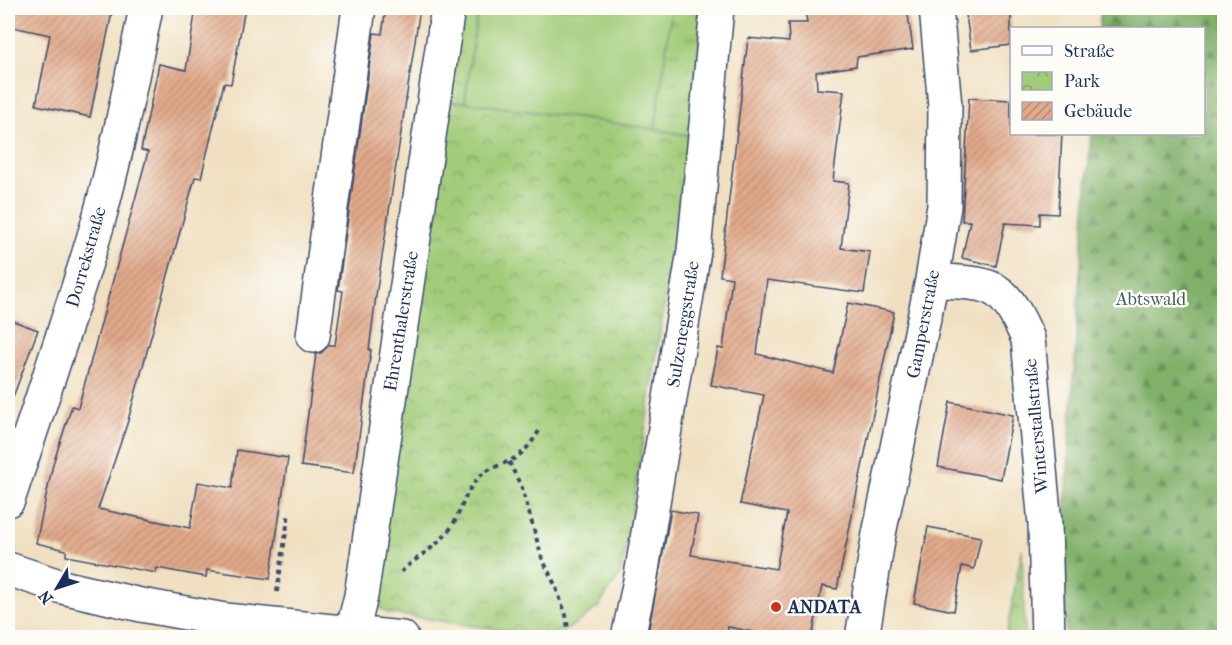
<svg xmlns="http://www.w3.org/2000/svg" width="1232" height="645" viewBox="0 0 1232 645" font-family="'IM FELL French Canon',serif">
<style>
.grass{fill:url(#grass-tufts);stroke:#5e7e6c;stroke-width:1.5}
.forest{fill:url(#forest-firs);stroke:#4e7064;stroke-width:1.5}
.park{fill:url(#park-crowns);stroke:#5e7e6c;stroke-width:1.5}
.pitch{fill:#a2cc79;stroke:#5e7e6c;stroke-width:1.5}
.building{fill:url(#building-hatch)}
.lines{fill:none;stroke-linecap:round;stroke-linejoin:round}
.minor-casing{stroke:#3b4a6d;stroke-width:36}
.path{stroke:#3b4a6d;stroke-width:4;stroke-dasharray:4.5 4.5;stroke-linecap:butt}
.minor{stroke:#fff;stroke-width:33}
.poi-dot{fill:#c8321e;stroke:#fdfcf7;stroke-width:2}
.labels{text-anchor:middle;stroke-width:5;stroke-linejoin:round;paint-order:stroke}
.street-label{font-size:18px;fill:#1b2f5e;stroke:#fdfcf7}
.park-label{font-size:18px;fill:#445e66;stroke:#fdfcf7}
.poi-label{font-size:18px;font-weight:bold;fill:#1b2f5e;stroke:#fdfcf7;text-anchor:start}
</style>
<defs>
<pattern id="grass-tufts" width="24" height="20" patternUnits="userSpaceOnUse" patternTransform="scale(1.5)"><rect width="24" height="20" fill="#a2cc79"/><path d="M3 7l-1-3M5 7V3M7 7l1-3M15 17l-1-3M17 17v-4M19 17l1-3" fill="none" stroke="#83a666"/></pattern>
<pattern id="forest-firs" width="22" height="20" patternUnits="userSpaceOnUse" patternTransform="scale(1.5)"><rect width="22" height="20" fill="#81b069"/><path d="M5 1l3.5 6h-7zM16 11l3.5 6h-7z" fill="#69905a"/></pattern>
<pattern id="park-crowns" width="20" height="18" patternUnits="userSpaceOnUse" patternTransform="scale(1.5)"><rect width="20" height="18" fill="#a2cc79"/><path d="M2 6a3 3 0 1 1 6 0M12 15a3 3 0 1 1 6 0" fill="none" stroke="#83a666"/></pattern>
<pattern id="building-hatch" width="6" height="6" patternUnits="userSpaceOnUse" patternTransform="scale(1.5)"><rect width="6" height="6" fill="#e1a989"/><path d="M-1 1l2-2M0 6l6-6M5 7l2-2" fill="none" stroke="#b68a73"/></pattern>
</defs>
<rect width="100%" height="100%" fill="#fdfcf7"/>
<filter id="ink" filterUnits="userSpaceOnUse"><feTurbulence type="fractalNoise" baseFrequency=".0167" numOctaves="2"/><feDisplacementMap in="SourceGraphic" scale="12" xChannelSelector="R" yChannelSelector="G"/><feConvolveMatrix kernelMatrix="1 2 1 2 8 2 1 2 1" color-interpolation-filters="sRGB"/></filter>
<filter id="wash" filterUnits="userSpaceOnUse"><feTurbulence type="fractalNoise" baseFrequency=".008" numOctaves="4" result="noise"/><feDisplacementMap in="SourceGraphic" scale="24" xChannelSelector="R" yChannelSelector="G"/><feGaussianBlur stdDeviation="1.35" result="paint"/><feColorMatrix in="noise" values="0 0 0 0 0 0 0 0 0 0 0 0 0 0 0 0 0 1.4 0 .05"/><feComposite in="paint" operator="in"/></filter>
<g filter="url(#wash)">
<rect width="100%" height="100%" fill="#f0e0c1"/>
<path class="grass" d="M460,8H478L465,102H447Z
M672,8H703L690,136L655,129Z
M1022,549L1025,637H1006Z"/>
<path class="forest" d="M1101,8H1224V637H1066L1063,549L1079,289L1091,134H1204V28H1099Z"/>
<path class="park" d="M446,102H465L655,129L690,136L628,540L620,575L597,608L568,629L541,636L388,613L376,605L373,588Z"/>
<path class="pitch" d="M478,8H672L655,129L465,102Z"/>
<g id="blocks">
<path class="building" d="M8,8H113L90,117L36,105L50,35L8,26Z
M196,8H245L231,84L224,83L201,178L195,177L127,424L98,509L190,528L198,482L232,488L237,450L288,458L270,579L207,570L206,577L157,568L156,573L66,556V550L36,543L53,464L72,406L78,408L148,152L141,150L159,64L186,70Z
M386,8H420L376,296L369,350H371L354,473L301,466L316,354L321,353L329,345H335L343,291L338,290L374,33L382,34Z
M805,8H907L913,49L857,57L856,66L816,72L817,89L844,91L833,181L849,183L841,248L870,252L864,293L767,280L757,354L833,373L848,303L894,312L837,589L822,586L812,638H784L728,627L726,638H647L671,510L698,515L691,555L776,569L787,513L740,504L764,395L711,385L718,348L723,349L732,278L720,276L748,38L789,42L788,23H807Z
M965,8H1011V45L971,50Z
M969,98L1011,100V134H1062L1058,214L1040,213V225L1005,223L996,266L962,258L970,221H962Z
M8,319L38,330L10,405L8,404Z
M950,402L1013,415L1001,479L938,467Z
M928,527L981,537L974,569L962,566L954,611L914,603Z"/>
</g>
</g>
<g filter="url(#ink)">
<use href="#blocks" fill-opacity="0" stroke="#3b4a6d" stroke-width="1.5"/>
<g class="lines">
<defs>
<path id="minor" d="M932,280C992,285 1002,279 1028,339L1045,524L1048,638
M313,336L359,8
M8,500C38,409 70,318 97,226C117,154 131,81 146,8
M8,569L62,587L141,605L225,620L402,638
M352,633L361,596L448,8
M628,638L641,576L694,251L717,8
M862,638L879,534L932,280L944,206L945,106L936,8"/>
</defs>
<use href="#minor" class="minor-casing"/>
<path class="path" d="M509,462L522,488L542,558L555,585L566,615L569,638
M401,572C417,556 440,546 452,526C462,510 465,491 479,477C488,469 496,467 507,462C522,456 531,444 539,431
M277,592L289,512"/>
<use href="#minor" class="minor"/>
</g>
</g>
<circle class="poi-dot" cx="776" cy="607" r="6"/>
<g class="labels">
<g class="street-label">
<text transform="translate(86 257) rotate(-74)" y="6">Dorrekstraße</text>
<text transform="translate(401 321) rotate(-81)" y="6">Ehrenthalerstraße</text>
<text transform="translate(683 324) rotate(-81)" y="6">Sulzeneggstraße</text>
<text transform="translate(923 324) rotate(-79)" y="6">Gamperstraße</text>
<text transform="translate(1036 426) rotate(-95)" y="6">Winterstallstraße</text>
</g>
<g class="park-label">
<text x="1151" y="305">Abtswald</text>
</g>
<g class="poi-label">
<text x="788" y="613">ANDATA</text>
</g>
</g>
<rect width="1232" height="645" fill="none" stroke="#fdfcf7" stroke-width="30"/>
<rect x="1010" y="27" width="195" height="108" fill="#fdfcf7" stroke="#a3aaba" stroke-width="1.5"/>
<rect x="1022" y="46" width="30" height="9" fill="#ffffff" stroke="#a3aaba" stroke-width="1.5"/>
<text x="1064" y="57" font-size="18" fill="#1b2f5e">Straße</text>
<rect x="1022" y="72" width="30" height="18" fill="url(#park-crowns)" stroke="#a3aaba" stroke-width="1.5"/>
<text x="1064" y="87" font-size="18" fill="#1b2f5e">Park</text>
<rect x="1022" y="102" width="30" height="18" fill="url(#building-hatch)" stroke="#a3aaba" stroke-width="1.5"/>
<text x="1064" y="117" font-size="18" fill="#1b2f5e">Gebäude</text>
<g transform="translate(57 588) rotate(231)" stroke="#fdfcf7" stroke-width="4.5" paint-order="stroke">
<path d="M0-4.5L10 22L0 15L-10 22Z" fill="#1b2f5e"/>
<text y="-9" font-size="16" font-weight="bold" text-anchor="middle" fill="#1b2f5e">N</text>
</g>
</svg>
